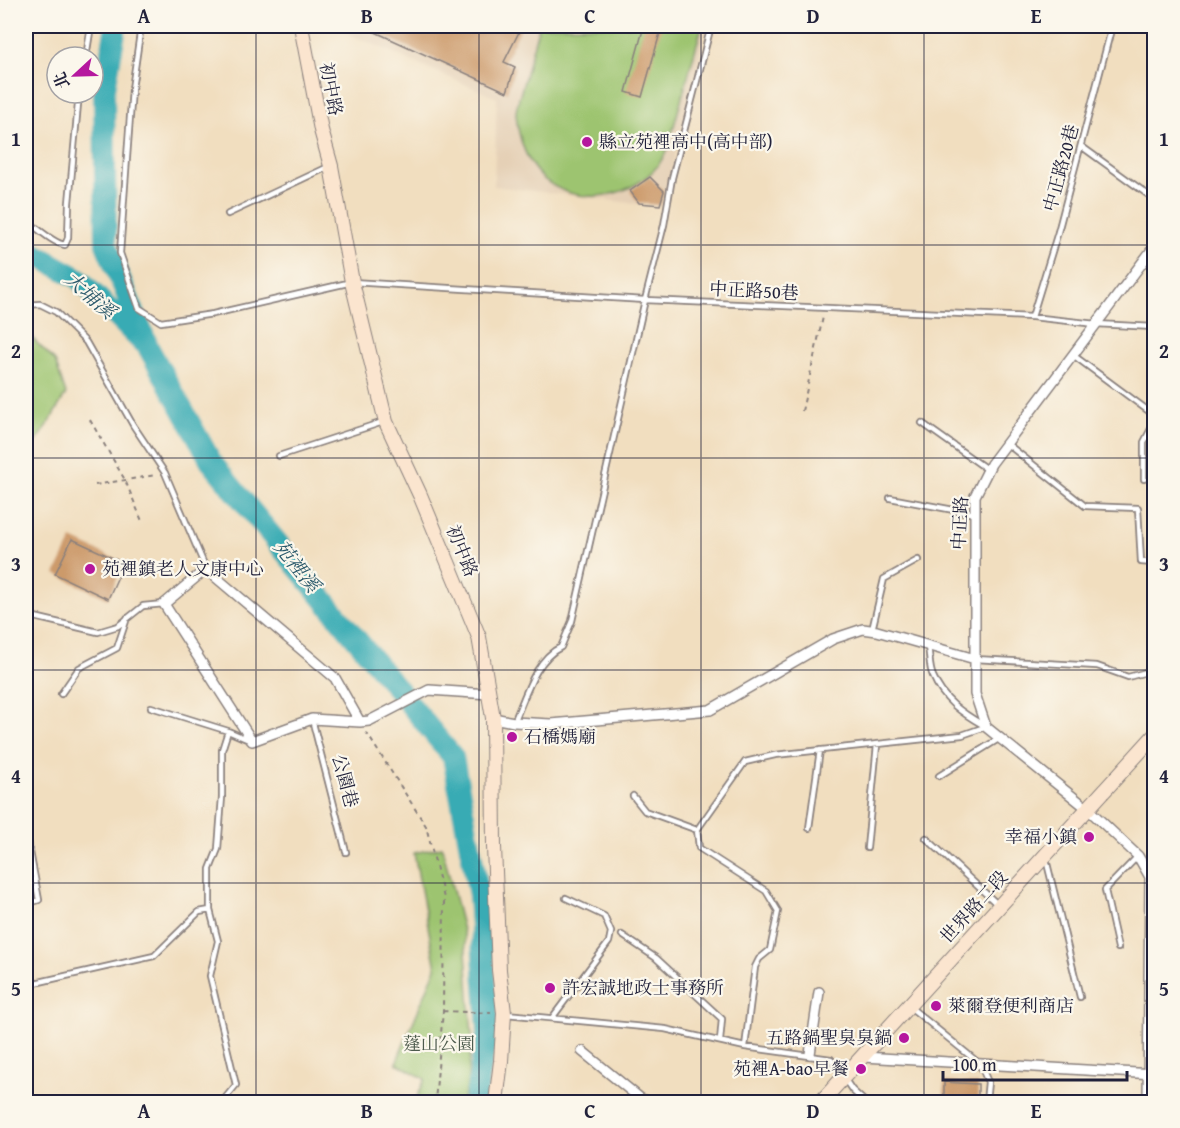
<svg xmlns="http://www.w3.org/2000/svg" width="1180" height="1128" viewBox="0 0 1180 1128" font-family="'Gentium Book Plus','Noto Serif TC',serif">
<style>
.built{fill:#e5d0b6}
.green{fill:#9dc46f;stroke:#607355;stroke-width:1.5}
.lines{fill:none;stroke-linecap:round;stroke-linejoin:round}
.river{stroke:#39abb4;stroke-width:22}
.building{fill:#cc9a6b}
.lane-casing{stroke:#8a807d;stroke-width:8}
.street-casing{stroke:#8a807d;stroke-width:12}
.secondary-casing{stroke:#8a807d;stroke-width:16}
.path{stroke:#8a807d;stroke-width:2;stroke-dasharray:4.5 4.5;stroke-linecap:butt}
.lane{stroke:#fff;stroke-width:4.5}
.street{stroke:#fff;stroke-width:9}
.secondary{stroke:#fbe5cf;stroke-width:14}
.grid{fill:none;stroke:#22223b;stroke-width:1.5;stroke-opacity:0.55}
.poi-dot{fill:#b5179e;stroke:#fbf7ec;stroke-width:2}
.labels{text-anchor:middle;stroke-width:4.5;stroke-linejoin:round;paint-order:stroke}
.street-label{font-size:18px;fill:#22223b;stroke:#fbf7ec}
.poi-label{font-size:18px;fill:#22223b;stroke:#fbf7ec;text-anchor:start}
.park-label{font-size:18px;fill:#4d5b4d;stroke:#fbf7ec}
.water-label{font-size:20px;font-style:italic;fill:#2b596b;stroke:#fbf7ec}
.neatline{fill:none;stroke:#22223b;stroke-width:2}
.grid-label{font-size:20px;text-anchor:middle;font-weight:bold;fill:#22223b}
</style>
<rect width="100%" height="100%" fill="#fbf7ec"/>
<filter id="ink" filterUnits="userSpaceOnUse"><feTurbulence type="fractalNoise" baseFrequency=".0167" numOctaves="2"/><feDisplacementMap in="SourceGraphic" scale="12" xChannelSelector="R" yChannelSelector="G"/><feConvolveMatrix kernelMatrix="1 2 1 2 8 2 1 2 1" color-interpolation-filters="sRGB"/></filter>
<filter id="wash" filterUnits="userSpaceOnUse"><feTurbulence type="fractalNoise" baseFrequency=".008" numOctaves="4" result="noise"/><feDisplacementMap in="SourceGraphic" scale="24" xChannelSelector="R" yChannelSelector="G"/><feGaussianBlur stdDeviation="1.35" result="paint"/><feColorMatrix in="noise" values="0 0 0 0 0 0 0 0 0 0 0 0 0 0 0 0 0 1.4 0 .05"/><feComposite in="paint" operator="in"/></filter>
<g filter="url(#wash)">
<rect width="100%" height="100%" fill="#f1debf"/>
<path class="built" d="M331,26H707L662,207L494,186L497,98Z"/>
<path class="green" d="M539,26H702L667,151C663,158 659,165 654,170C625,199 579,206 545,180C527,166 518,137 516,114C516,106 520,96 522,88C528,67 533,46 539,26Z
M26,322L33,339L55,361L66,394L42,434L26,452Z
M442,847L465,938L472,1037L467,1087L462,1102H415L425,1079L396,1063L436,968L414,853Z"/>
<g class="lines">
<path class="river" d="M116,26L104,94L106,244L149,349L212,463L453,757L479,895L488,1029L475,1102
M26,249L78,278L141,341"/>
</g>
<g id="blocks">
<path class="building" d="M362,26H522L504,62L515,67L507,92Z
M644,26H662L642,97L626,92Z
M650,177L664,191L660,205L639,203L630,191Z
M72,539L124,563L108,599L55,574Z
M944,1082L978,1084V1102H944Z"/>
</g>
</g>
<g filter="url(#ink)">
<use href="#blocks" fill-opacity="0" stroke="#8a807d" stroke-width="1.5"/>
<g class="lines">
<defs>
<path id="lane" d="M141,26L132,89L120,253L139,308L161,322L213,314L352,282L645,300L1032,317L1096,324L1154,327
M86,57L91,26
M1081,146L1154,199
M228,214L328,167
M26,220C36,227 54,244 65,245L68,238L69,203L79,93
M26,305L40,304L56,312L86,342L133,425L165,473L206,569
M1032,317L1058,232L1112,26
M1073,355L1154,415
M922,423L988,470
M1006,443L1085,506L1138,508L1141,562L1154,563
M279,456L383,422
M1144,479V442L1154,423
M890,498L975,514
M26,615L98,632L118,626L143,606L164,604
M872,630L884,579L918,560
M928,647C930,656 929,668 933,676C943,700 962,713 983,725
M975,659L1097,666L1128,677L1154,670
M61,694L79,668L117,648L127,618
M151,707L228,731
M312,719L346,852
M514,722C525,698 535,659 561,647L572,621L645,300L664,225L672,178L711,26
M939,776L1000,738
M633,796L645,811L697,830
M809,828L820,750
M926,838L997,904
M26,842L28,841L39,900L26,904
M867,848L877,745
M1046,859L1080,997
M622,935L656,958L722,1019L720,1041
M1118,948L1105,890L1138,856
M26,985L154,956L199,912L210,910
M910,1007L980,1064L988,1082L986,1102
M506,1014L665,1029L745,1047L831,1059L852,1090L865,1102
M552,1018L609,942L611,932L604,916L566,898
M745,1047L755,967L759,959L770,950L778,911L766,891L699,848L697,830L745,762L775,755L962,735L985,727
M222,1102L236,1085L210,976L218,941L210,910V869L218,849L222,797V750L228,731L249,740"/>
<path id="street" d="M493,718L514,722L551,724L710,710L833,639L863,629L877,631L975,659
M360,722L335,678L206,569L164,604L252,741L312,719L360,722L369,721L429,690L489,694
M582,1051L641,1099L651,1102
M810,1054L819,992
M864,1057L1154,1074
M1148,1102L1150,877L1138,856L1088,809L986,727L975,694V496L991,464L1154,247"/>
<path id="secondary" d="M301,26L321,130L331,166L352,282L386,422L420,495L479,637L493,718L494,847L499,970L504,1013L501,1061L496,1102
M821,1102L1154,736"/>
</defs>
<use href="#lane" class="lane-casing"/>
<use href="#street" class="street-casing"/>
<use href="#secondary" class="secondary-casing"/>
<path class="path" d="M802,411L823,317
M90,420L125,480L142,521
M95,485L156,475
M366,732L426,826L444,898L443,1011L435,1102
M443,1011L491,1013"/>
<use href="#lane" class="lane"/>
<use href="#street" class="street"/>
<use href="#secondary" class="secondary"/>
</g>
</g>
<path class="grid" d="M256,26V1102M479,26V1102M701,26V1102M924,26V1102M26,245H1154M26,458H1154M26,670H1154M26,883H1154"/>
<g class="poi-dot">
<circle cx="587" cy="142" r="6"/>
<circle cx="90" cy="569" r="6"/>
<circle cx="512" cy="737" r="6"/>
<circle cx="1089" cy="837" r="6"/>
<circle cx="550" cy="988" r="6"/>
<circle cx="936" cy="1006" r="6"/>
<circle cx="904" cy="1038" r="6"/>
<circle cx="861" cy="1069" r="6"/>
</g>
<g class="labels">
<g class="street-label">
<text transform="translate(331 89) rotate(79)" y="6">初中路</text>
<text transform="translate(1061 168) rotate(-75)" y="6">中正路20巷</text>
<text transform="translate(754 291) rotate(3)" y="6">中正路50巷</text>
<text transform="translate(960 523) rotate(-87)" y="6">中正路</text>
<text transform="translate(462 551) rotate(68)" y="6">初中路</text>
<text transform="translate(345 781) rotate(75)" y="6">公園巷</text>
<text transform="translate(974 907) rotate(-48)" y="6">世界路二段</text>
</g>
<g class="poi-label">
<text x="599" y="148">縣立苑裡高中(高中部)</text>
<text x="102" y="575">苑裡鎮老人文康中心</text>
<text x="524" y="743">石橋媽廟</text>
<text x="1077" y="843" text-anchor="end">幸福小鎮</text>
<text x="562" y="994">許宏誠地政士事務所</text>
<text x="948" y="1012">萊爾登便利商店</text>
<text x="892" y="1044" text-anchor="end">五路鍋聖臭臭鍋</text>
<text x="849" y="1075" text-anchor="end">苑裡A-bao早餐</text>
</g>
<g class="park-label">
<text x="439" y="1050">蓬山公園</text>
</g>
<g class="water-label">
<text transform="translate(90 295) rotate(41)" y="7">大埔溪</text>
<text transform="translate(297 566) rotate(51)" y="7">苑裡溪</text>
</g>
</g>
<rect width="1180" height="1128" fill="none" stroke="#fbf7ec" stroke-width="66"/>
<g transform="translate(75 75) rotate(248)"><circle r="28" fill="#fbf7ec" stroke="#a4a2a5" stroke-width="1.5"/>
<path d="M0-4.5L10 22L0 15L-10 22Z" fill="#b5179e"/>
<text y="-9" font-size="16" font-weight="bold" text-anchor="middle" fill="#22223b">北</text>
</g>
<path d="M943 1071v9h184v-9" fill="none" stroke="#22223b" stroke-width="3"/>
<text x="952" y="1071" font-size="18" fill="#22223b" stroke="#fbf7ec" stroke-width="4.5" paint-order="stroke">100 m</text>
<rect x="33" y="33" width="1114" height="1062" class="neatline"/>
<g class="grid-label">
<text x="144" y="23">A</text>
<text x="367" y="23">B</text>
<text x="590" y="23">C</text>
<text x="813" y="23">D</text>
<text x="1036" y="23">E</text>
<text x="16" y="146">1</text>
<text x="1164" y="146">1</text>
<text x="16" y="358">2</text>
<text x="1164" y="358">2</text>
<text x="16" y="571">3</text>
<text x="1164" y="571">3</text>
<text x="16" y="783">4</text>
<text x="1164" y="783">4</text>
<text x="16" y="996">5</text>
<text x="1164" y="996">5</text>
<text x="144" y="1118">A</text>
<text x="367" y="1118">B</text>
<text x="590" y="1118">C</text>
<text x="813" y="1118">D</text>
<text x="1036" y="1118">E</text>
</g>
</svg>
